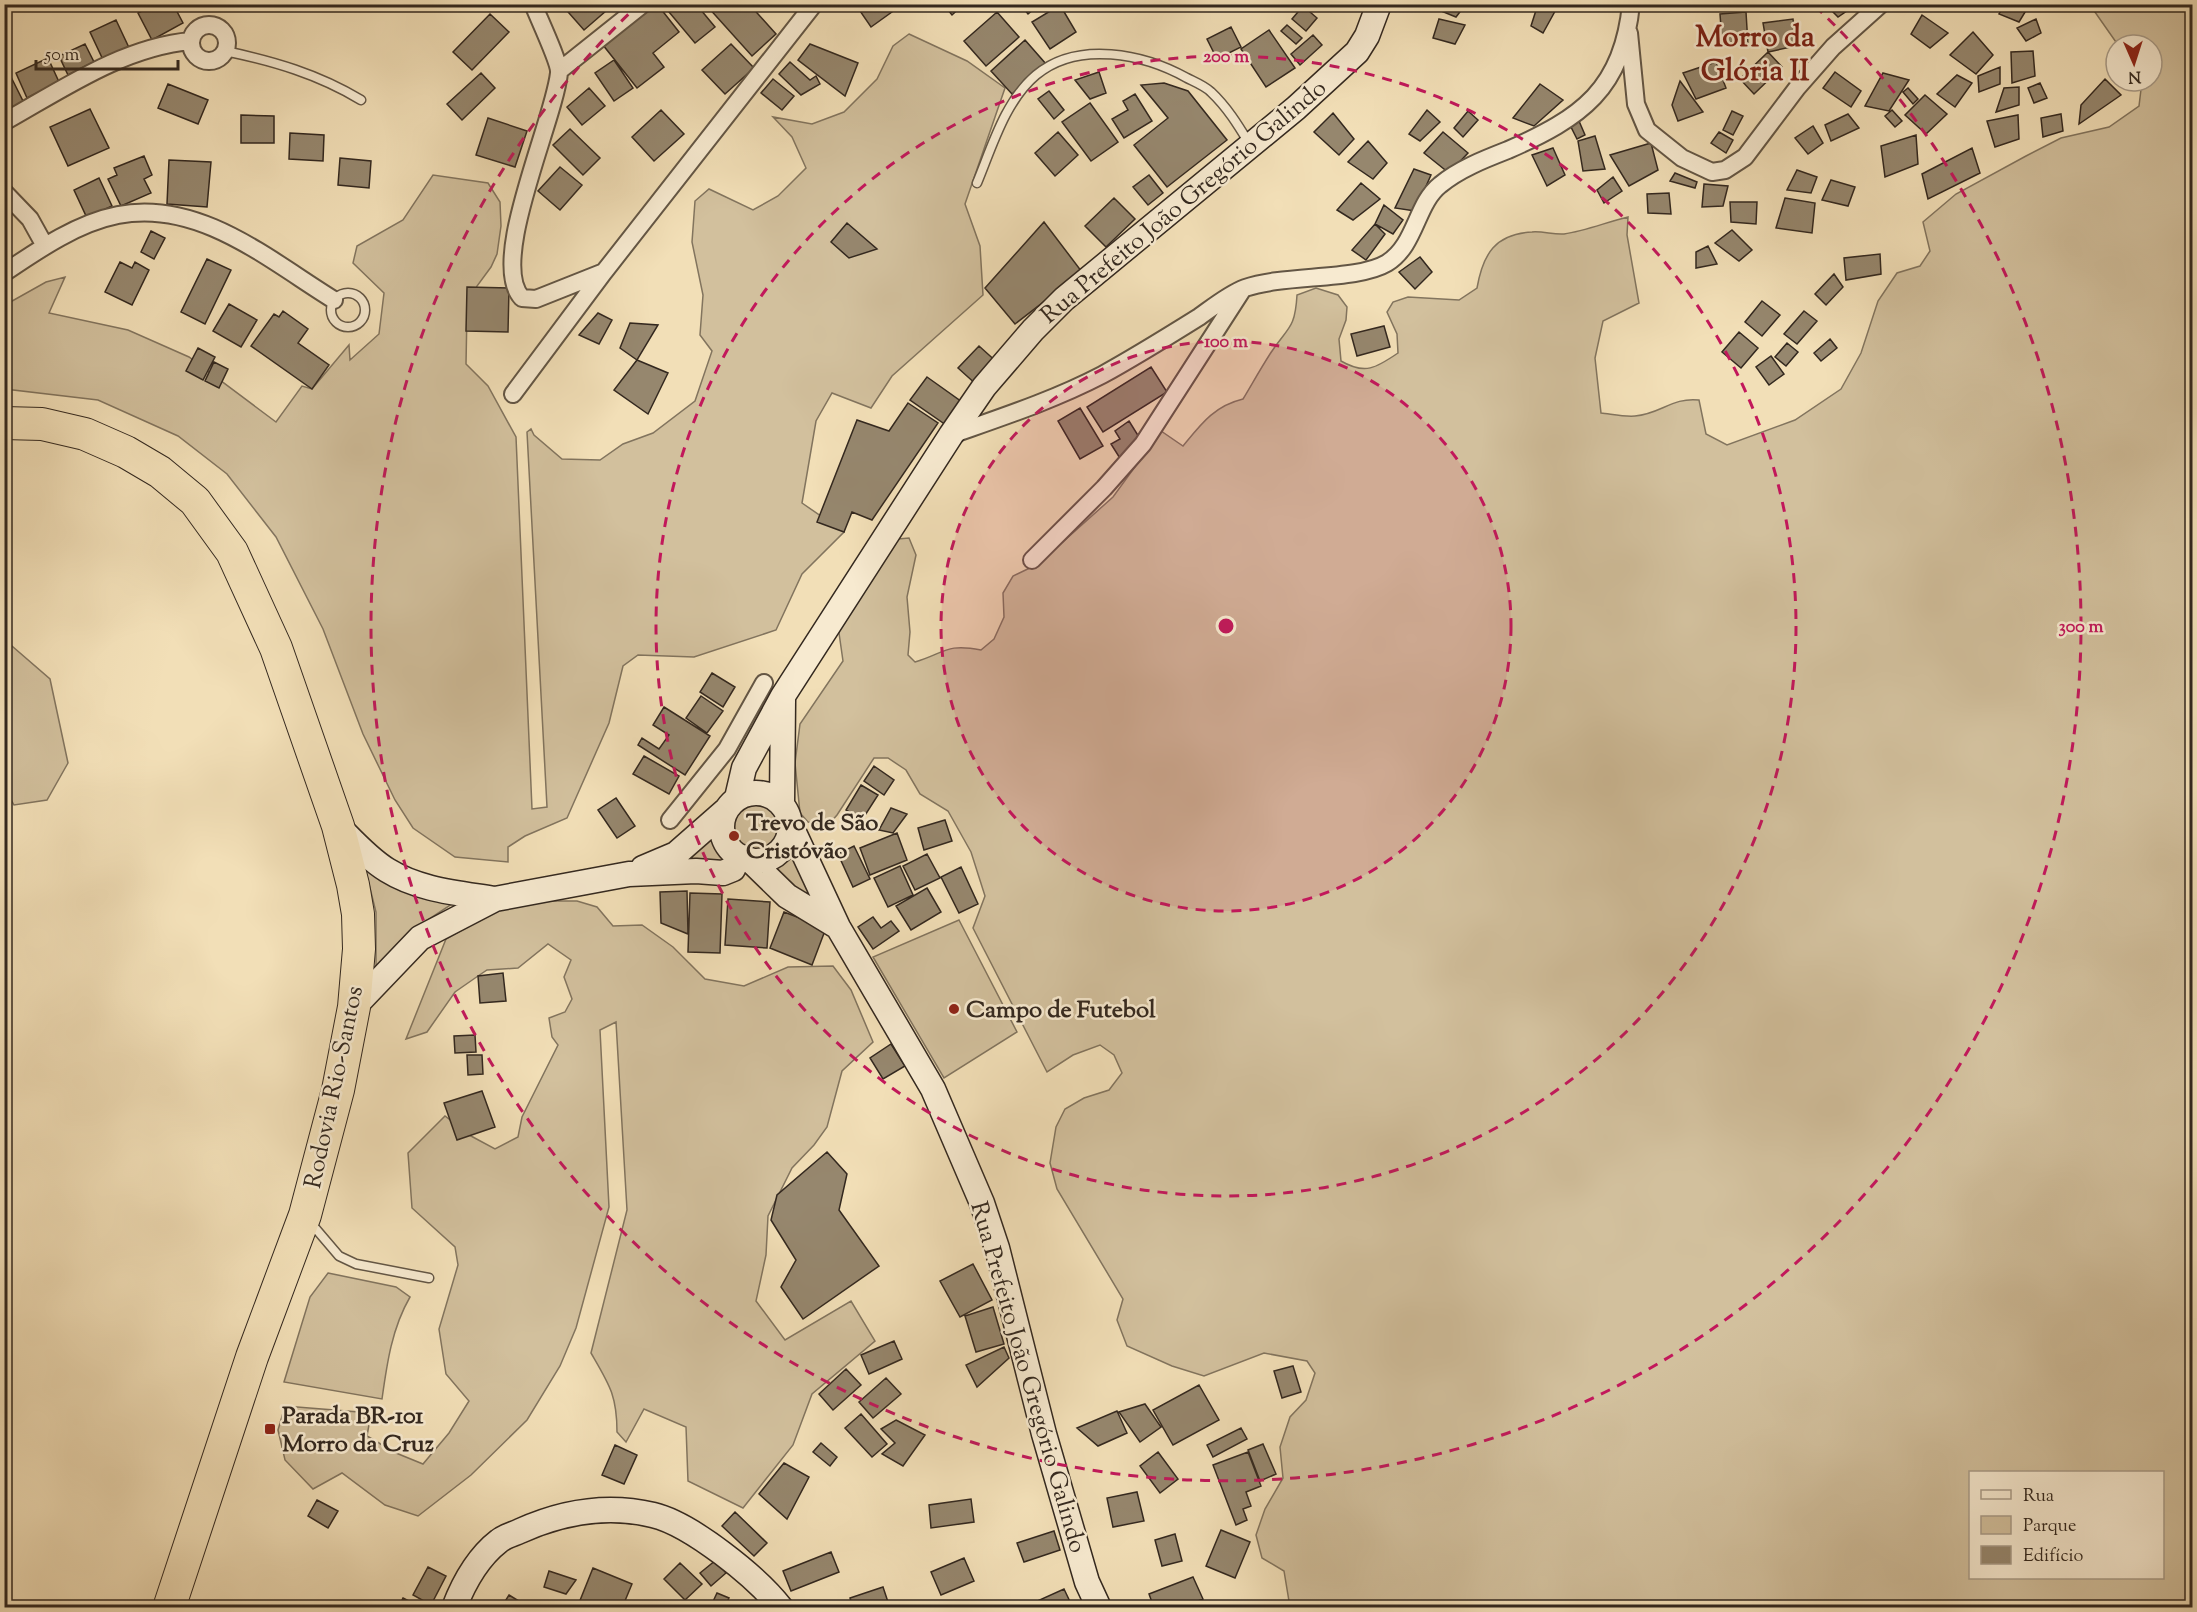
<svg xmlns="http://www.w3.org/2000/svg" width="2197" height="1612" viewBox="0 0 2197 1612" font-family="'Sorts Mill Goudy',serif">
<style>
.green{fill:#d2c09d;stroke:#82745e;stroke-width:1.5;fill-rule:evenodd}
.building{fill:#96876e;stroke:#33281f;stroke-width:1.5}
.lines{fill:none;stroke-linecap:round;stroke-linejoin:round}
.lane-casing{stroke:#635645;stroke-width:11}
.street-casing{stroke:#635645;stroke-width:20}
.secondary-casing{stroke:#33281f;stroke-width:27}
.highway-casing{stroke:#33281f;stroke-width:34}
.lane{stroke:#f7ead0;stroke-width:8}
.street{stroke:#f7ead0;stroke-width:16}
.secondary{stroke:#f7ead0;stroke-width:24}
.highway{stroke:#f2dfb7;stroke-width:32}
.ring{fill:none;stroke:#c2185b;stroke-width:3;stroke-dasharray:10 8}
.poi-dot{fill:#8f2418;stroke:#f7ead0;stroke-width:2}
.labels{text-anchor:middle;stroke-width:5;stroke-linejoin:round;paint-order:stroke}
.street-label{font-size:24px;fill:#33281f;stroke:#f7ead0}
.poi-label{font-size:24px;font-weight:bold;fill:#33281f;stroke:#f7ead0;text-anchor:start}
.district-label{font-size:30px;font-weight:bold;fill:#7a1f14;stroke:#f7ead0}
.centre{fill:#c2185b;stroke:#f7ead0;stroke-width:3}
.ring-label{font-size:18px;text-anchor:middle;font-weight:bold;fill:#c2185b;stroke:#f7ead0;stroke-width:5;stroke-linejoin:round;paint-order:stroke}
</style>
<rect width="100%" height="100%" fill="#f2dfb7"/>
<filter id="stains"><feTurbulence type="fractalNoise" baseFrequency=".00333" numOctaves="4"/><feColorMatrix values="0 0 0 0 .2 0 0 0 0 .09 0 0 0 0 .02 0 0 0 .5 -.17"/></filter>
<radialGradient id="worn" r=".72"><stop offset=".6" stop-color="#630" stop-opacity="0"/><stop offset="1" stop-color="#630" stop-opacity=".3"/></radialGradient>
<path class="green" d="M2090,5H2192V1607H1290L1284,1571L1262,1558L1256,1535L1265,1509L1283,1478L1280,1447L1290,1417L1306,1400L1315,1373L1307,1361L1264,1353L1204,1376L1172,1366L1127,1346L1117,1320L1123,1299L1057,1189L1050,1163L1056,1127L1065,1109L1084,1098L1109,1090L1122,1073L1114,1055L1100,1045L1073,1055L1047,1072L973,928L985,896L971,852L948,811L920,794L906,770L888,758H874L837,815L829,824L808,822L800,813L795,763L800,724L843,661L838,626L898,539L909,538L916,555L907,597L910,632L908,655L915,662C945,653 946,643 981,650L994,639L1004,617L1003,593L1013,576L1038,564L1113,497L1161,431L1183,446C1201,424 1214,406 1243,399C1252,384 1261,368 1270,354C1287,327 1295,331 1297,295L1316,288L1338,295L1347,307L1346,320L1339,339L1341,361C1365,375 1376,368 1398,353L1397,334L1387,312L1393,302L1408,297L1459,300L1477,288C1483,254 1495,234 1532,232C1543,231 1554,235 1564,234C1585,231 1607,222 1628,217L1627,235L1639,303L1603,321L1595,358L1601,413C1611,414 1624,417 1635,416C1661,414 1672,397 1699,400L1706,434L1727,445L1795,420L1841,389L1861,353L1878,301L1897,273L1920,266L1930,251L1923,222L1956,194L2026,156L2061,138L2109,127L2139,106L2142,81H2152V45H2118ZM1970,1472H2162V1578H1970Z
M909,34L967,61L1005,88L965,204L980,246L983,295L892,376L871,408L832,393L816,421L802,503L844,532L802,574L776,630L694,657L638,655L623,666L609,723L567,818L525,836L508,847V862L455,857L413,828L395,800L363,734L323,629L276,537L227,474L178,436L98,400L5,389V305L46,282L65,277L49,313L128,330L189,357L276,422L302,386L312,389L349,345L350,360L379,334L384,293L353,263L357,246L403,220L433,175L488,183L500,202L501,226L497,254L491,267L477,286L467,311L466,364L488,386L516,437L532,809L547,807L527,432L531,429L534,435L562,459L600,460L623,444L653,433L695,401L712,351L700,335L703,295L692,242L695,201L709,189L753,210L778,196L806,168L792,137L773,117L812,124L844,112L877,79L893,46Z
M5,640L50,679L68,763L47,800L14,805L5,789Z
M733 827a23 23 0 1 1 46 0a23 23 0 1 1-46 0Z
M712,826L723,863L666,864Z
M788,851L812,891L805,894L767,869Z
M365,868L455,902L417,927L376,972V912Z
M534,901H577L597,907L613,926L642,925L673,947L705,979L744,986L788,967L833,966L851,990L873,1042L842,1071L827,1127L814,1145L792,1168L768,1216L766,1255L756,1301L785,1340L851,1301L875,1341L812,1394L793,1445L743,1508L688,1481L686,1427L644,1409L626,1442L617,1432C617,1395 609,1384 591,1353L627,1210L616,1022L600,1030L609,1207L576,1328L560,1366L527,1420L471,1475L418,1516L385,1505L342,1473L313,1489L285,1460L278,1430L285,1406L371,1413L367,1436L396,1453L423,1464L449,1433L469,1401L446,1374L439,1329L458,1265L455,1247L412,1208L408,1153L445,1116L471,1136L495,1149L518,1137L522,1117L558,1045L552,1037L549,1018L565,1012L572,999L564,977L571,960L548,944L518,968L487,970L478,976L455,992L427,1032L406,1039L446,939L504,906Z
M959,920L1017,1032L944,1078L873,957Z
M328,1273L396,1287L410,1297C392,1328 387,1363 382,1399L284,1382L310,1297Z"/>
<path class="building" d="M155,4H173L183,23L152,40L138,13Z
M561,4H614L584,30Z
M654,4H657L679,32L653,53L664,67L637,88L603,45Z
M666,4H696L715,27L695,43L664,6Z
M709,4H749L776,34L752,56L707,6Z
M869,4H903L871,27L860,11Z
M943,4H964L952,15Z
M1020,4H1040L1028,14Z
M1439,4H1466L1456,17L1436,9Z
M1538,4H1559L1543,33L1531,26Z
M1825,4H1857L1838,17Z
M2005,4H2030L2019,22L1999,14Z
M1060,5L1076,32L1050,49L1032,22Z
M1303,6L1317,18L1306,31L1292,19Z
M997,12L1019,37L986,66L964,41Z
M1746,12L1748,45L1722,41L1720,14Z
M490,14L509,32L472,70L453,52Z
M1922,15L1948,33L1930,48L1911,34Z
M1439,19L1465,25L1455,44L1433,38Z
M1793,19L1796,46L1768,52L1763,23Z
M2036,19L2041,33L2026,41L2017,28Z
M116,20L131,52L105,64L90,32Z
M1287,25L1302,38L1296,44L1281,31Z
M1231,27L1241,47L1217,59L1207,39Z
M1269,30L1295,68L1266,87L1241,49Z
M1973,32L1993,55L1976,74L1950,55Z
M1313,35L1322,45L1300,65L1291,54Z
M1025,40L1046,64L1012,94L991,71Z
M85,44L94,62L68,75L59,56Z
M731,44L754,68L725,94L702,70Z
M810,44L858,63L845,96L798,60Z
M2033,51L2035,76L2012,83L2011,52Z
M1768,52L1782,67L1754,94L1740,79Z
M48,58L59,82L27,98L16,73Z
M614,60L633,88L614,101L595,73Z
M790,62L810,80L816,76L820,84L801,95L779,74Z
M1716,62L1726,88L1696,99L1683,73Z
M2000,67V84L1979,92L1978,76Z
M1099,72L1106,93L1090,99L1075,80Z
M1835,72L1861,91L1851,107L1823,88Z
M481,73L495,88L462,120L447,104Z
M1883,73L1909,80L1889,111L1865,106Z
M1957,75L1972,83L1955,107L1937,94Z
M11,77L24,103L6,111L4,81Z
M773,79L794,96L782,110L761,93Z
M2105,79L2121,95L2079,124L2081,105Z
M1680,81L1703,112L1678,121L1672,105Z
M1164,83L1188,91L1227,140L1167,187L1134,145L1168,118L1141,85Z
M2040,83L2047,98L2034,103L2028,88Z
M168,84L208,100L198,124L158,108Z
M1540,84L1563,100L1534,126L1513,118Z
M2019,87V105L1996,112L2004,88Z
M589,88L605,106L582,125L567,107Z
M1908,88L1918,99L1913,104L1903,92Z
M1049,91L1064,110L1054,119L1038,99Z
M1135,94L1152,121L1124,138L1112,119L1128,110L1123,101Z
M1925,95L1947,114L1926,134L1905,115Z
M1090,103L1118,142L1091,161L1062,122Z
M90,109L109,148L68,166L50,127Z
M661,110L684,134L654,161L632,137Z
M1427,110L1440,122L1420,141L1409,134Z
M1892,110L1902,121L1895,127L1885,116Z
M1468,111L1478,120L1463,137L1454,128Z
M1732,111L1743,116L1733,135L1723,130Z
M1333,113L1354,139L1339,155L1314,132Z
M1848,114L1859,128L1831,141L1825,125Z
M2061,114L2063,131L2043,137L2041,118Z
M241,115L274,116V143H241Z
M2018,115L2019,139L1995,147L1987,121Z
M488,118L527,131L515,167L476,155Z
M1579,121L1585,135L1577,139L1570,125Z
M1813,126L1823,143L1808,154L1795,138Z
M570,129L600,158L583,175L553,145Z
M1058,132L1078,155L1055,176L1035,153Z
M1443,132L1468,153L1449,173L1424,153Z
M1719,132L1733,140L1726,153L1711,143Z
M290,133L324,135L323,161L289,159Z
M1916,135L1918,164L1885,177L1881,146Z
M1595,136L1605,169L1583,171L1578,141Z
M1368,141L1387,163L1373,179L1348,162Z
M1651,143L1658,170L1629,186L1610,155Z
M1553,148L1565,175L1547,186L1532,155Z
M1972,148L1980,173L1928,199L1922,174Z
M144,156L152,175L144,179L151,193L121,206L108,179L117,175L114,168Z
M340,158L371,161L369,188L338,185Z
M169,160L211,162L207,207L167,204Z
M560,167L582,185L560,210L538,191Z
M1414,169L1431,175L1415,211L1395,208Z
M1797,170L1817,177L1811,193L1787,190Z
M1675,173L1697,182L1695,188L1670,181Z
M1149,175L1163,193L1148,205L1133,187Z
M1613,177L1622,191L1604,203L1597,190Z
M99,178L112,206L87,218L74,190Z
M1831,180L1855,187L1848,206L1822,200Z
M1361,183L1380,199L1353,220L1337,210Z
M1704,184L1728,186L1723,206L1702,207Z
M1669,193L1671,214L1648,213L1647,194Z
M1114,198L1135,219L1106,247L1085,226Z
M1785,198L1815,203L1812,233L1776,228Z
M1730,202H1757L1756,224L1731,222Z
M1384,205L1403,220L1393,234L1375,224Z
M1044,222L1082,272L1015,324L985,288Z
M847,223L877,249L849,258L831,242Z
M1375,224L1385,234L1366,260L1352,250Z
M1732,230L1752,250L1739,261L1715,243Z
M151,231L165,238L154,259L141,252Z
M1708,246L1717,264L1696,268V252Z
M1880,254L1881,274L1846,280L1844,258Z
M1420,257L1432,272L1415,289L1399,272Z
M207,259L231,270L205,324L181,312Z
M120,262L132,268L135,262L149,270L132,305L105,292Z
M1834,274L1843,287L1826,305L1815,294Z
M467,287L509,288L508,332L466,331Z
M1762,301L1780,315L1762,336L1745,322Z
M229,304L257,320L241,347L213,331Z
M283,311L308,329L298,343L329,365L312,389L251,346L274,314L279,317Z
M1804,311L1817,321L1797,344L1784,334Z
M598,313L612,320L599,344L579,335Z
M630,323L658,325L637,360L620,348Z
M1384,326L1390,347L1357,356L1351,334Z
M1739,332L1758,348L1741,368L1722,352Z
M1830,339L1837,348L1821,361L1814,353Z
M1787,343L1798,352L1786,366L1775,357Z
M979,346L999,364L978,386L958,368Z
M198,348L215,357L203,380L186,371Z
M1771,356L1784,374L1769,385L1756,367Z
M637,360L668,373L648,414L614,390Z
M214,362L228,369L219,388L205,381Z
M1151,367L1167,392L1103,432L1087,407Z
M927,377L962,402L946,425L910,400Z
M908,403L938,423L872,520L852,512L844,532L817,522L857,420L889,431Z
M1080,408L1103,446L1080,459L1058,421Z
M1129,421L1139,437L1123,463L1111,444L1120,439L1115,431Z
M712,673L735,687L723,707L700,692Z
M701,696L723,711L707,733L686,718Z
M664,707L710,736L685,775L638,745L642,738L659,749L669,735L653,725Z
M644,756L679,776L669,794L633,774Z
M874,766L894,780L884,795L864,781Z
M861,785L878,795L862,820L846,810Z
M616,798L635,826L617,838L598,810Z
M891,808L907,814L893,833L879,830Z
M945,820L952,841L924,850L918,828Z
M897,833L907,860L870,875L860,848Z
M854,846L870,879L853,887L838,854Z
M927,854L940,878L915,890L903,866Z
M900,866L913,895L888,907L874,878Z
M961,867L978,904L959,913L941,877Z
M927,888L941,912L911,930L896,906Z
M687,891L688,934L661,923L660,892Z
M690,893L722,894L720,953L688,952Z
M728,899L770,902L767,948L725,945Z
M784,912L826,928L812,965L770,948Z
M873,917L881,928L891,921L899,931L873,949L858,927Z
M503,973L506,1001L480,1003L478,976Z
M475,1035L476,1052L455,1053L454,1036Z
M891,1044L905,1066L883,1079L870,1058Z
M467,1055H482L483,1074L468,1075Z
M482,1091L495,1127L457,1140L444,1103Z
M827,1152L847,1174L839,1210L879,1266L803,1319L781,1287L796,1260L771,1220L777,1195Z
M973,1264L992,1300L960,1317L940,1281Z
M993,1307L1004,1344L976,1352L965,1316Z
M894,1341L902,1359L869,1374L861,1355Z
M1004,1347L1009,1358L977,1387L966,1365Z
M1293,1366L1301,1392L1282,1398L1274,1371Z
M846,1369L861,1385L833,1410L819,1394Z
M886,1378L901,1394L873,1418L859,1402Z
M1199,1385L1219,1420L1173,1445L1153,1410Z
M1145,1404L1161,1427L1140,1442L1119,1412Z
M1117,1411L1127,1433L1098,1446L1077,1428Z
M861,1414L887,1444L872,1457L845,1428Z
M896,1420L925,1435L903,1466L882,1454L895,1443L881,1429Z
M1241,1428L1247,1439L1213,1457L1207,1445Z
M821,1443L837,1457L830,1466L813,1452Z
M1263,1444L1276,1474L1260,1481L1248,1450Z
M615,1445L637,1455L624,1484L602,1475Z
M1158,1452L1178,1479L1160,1493L1140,1466Z
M1248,1452L1261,1486L1246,1492L1251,1506L1243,1509L1247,1520L1236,1525L1213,1465Z
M784,1463L809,1477L787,1519L759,1494Z
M1137,1492L1144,1521L1113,1527L1107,1498Z
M971,1499L974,1522L931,1528L929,1505Z
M317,1500L338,1511L328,1528L308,1516Z
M735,1512L767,1543L754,1556L722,1526Z
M1221,1530L1250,1542L1235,1578L1206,1566Z
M1054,1531L1060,1550L1024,1562L1017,1543Z
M1175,1534L1182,1561L1162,1566L1155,1540Z
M831,1552L839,1572L791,1591L783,1571Z
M964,1558L974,1581L941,1595L931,1572Z
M716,1560L726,1573L711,1586L700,1573Z
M680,1563L702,1584L685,1600L664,1579Z
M428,1567L446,1576L431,1605L413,1595Z
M593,1568L632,1584L622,1608H589L579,1603Z
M549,1571L576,1580L566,1594L544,1587Z
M1193,1577L1203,1599L1181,1608H1154L1149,1594Z
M883,1587L890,1608H853L850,1598Z
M1064,1589L1073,1608H1038L1035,1602Z
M717,1593L729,1598L724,1608H710Z
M509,1595L527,1606L526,1608L502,1606Z
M403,1598L422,1608H398Z"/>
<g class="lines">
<defs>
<path id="lane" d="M225,51C273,61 318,74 361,100
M977,183C992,147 1005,101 1036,75C1078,40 1144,54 1187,78C1195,82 1205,86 1211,92C1227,107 1238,125 1249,143
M331 310a17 17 0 1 1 34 0a17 17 0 1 1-34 0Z
M310,1222L339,1256L356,1264L429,1278"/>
<path id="street" d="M533,4C538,17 560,63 559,73C554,122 488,262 522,298L536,299L604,272
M191 43a18 18 0 1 1 36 0a18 18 0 1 1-36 0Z
M1629,33L1636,104L1647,130L1682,158L1712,172L1725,170L1745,157L1797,88L1833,47L1881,4
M559,71L643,4
M4,122C63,89 123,47 191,41
M4,192L30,219L45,246
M4,273C38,250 77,223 118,215C199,199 269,260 334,300
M513,394L604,272L814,4
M951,435C1002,417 1054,400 1102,375C1135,357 1167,337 1199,317C1213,307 1229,294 1245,288C1285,274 1357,281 1387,263C1416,245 1416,204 1440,185C1459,169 1485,159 1508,150C1581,118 1623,89 1631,4
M1032,560L1104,488L1143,444L1241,292
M670,820L727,749L764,683"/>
<path id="secondary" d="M722 827a34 34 0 1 1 68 0a34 34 0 1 1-68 0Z
M737,798L744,768L783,696L951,435L984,387L1033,330L1064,299L1296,108L1357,52L1367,36L1379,4
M782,805L783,700
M790,824L838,927L933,1089L982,1203L997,1248L1044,1434L1087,1582L1099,1608
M338,826C353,841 369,859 387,870C419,890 458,893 495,899
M750,860L787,896L838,927
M643,868L676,854L725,811
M354,1007L420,938L495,899L629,874L696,871L723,873L733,869L739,856
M454,1608C464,1582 477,1558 499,1541C505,1536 514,1534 520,1531C562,1512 607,1504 653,1515C691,1524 757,1577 781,1608"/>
<path id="highway" d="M4,423L42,424L85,434L126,452L160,472L195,501L232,552L276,648L338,826L353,885L358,914L359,949L354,1007L338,1090L305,1215L252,1357L169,1608"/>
</defs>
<use href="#lane" class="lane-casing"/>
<use href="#street" class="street-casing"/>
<use href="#secondary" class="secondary-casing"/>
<use href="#highway" class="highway-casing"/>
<use href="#lane" class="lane"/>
<use href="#street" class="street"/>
<use href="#secondary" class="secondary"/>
<use href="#highway" class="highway"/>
</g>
<circle cx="1226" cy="626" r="285" fill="#c2185b" fill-opacity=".12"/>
<g class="ring">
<circle cx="1226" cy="626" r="285"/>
<circle cx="1226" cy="626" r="570"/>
<path d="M1815 6A855 855 0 1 1 637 6"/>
</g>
<g class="poi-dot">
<circle cx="734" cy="836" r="6"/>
<circle cx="954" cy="1009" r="6"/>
<rect x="264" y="1423" width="12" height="12" rx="3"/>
</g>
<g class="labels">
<g class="street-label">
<text transform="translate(1183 201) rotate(-40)" y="8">Rua Prefeito João Gregório Galindo</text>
<text transform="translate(333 1087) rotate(-78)" y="8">Rodovia Rio-Santos</text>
<text transform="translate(1029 1377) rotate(74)" y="8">Rua Prefeito João Gregório Galindo</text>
</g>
<g class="poi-label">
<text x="746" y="830">Trevo de São<tspan x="746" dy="28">Cristóvão</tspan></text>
<text x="966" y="1017">Campo de Futebol</text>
<text x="282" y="1423">Parada BR-101<tspan x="282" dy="28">Morro da Cruz</tspan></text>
</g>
<g class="district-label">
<text x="1755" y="46">Morro da<tspan x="1755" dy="34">Glória II</tspan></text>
</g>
</g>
<circle cx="1226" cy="626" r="9" class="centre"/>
<g class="ring-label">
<text x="1226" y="62">200 m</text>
<text x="1226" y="347">100 m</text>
<text x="2081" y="632">300 m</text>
</g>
<rect width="2197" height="1612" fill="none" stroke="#f2dfb7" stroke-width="24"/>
<rect x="6" y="6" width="2185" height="1600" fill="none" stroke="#33281f" stroke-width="3"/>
<rect x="12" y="12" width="2173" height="1588" fill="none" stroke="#33281f" stroke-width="1.5"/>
<rect x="1969" y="1471" width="195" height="108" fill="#f7ead0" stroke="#a99c89" stroke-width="1.5"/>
<rect x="1981" y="1490" width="30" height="9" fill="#f7ead0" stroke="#a99c89" stroke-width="1.5"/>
<text x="2023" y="1501" font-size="18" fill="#33281f">Rua</text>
<rect x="1981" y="1516" width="30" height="18" fill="#d2c09d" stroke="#a99c89" stroke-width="1.5"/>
<text x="2023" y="1531" font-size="18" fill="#33281f">Parque</text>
<rect x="1981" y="1546" width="30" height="18" fill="#96876e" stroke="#a99c89" stroke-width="1.5"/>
<text x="2023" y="1561" font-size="18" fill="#33281f">Edifício</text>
<g transform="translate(2134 63) rotate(177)"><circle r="28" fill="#f7ead0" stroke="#a99c89" stroke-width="1.5"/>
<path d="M0-4.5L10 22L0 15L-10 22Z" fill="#8f2418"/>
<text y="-9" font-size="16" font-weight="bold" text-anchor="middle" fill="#33281f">N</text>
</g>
<path d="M36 60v9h142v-9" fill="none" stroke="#33281f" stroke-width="3"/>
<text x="45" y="60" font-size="18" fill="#33281f" stroke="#f7ead0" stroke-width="4.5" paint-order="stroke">50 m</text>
<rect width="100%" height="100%" filter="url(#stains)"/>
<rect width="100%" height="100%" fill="url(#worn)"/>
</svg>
